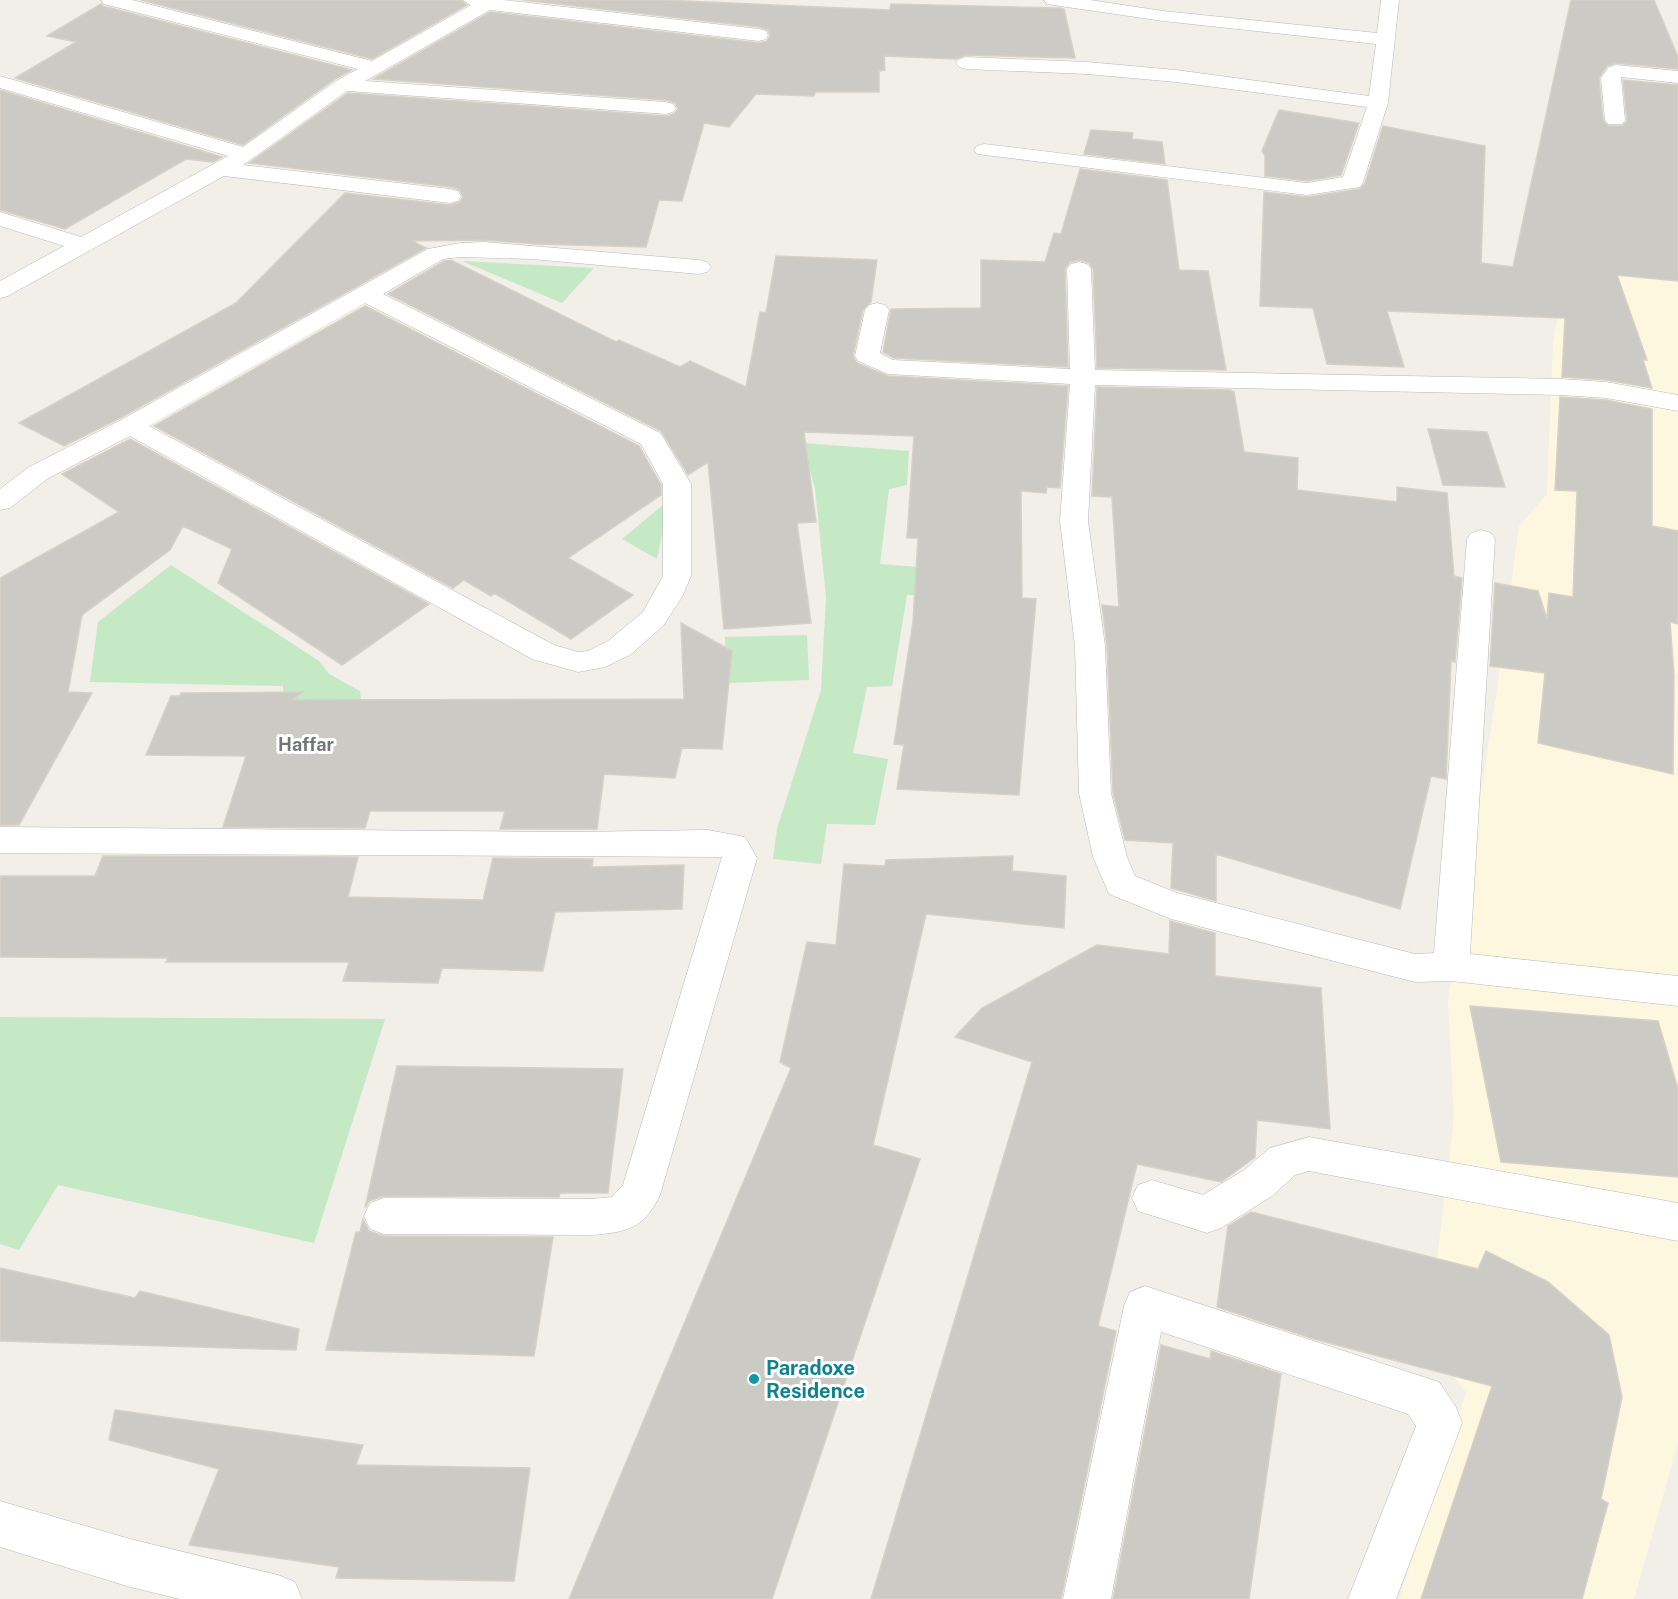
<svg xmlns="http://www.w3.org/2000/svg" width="1678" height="1599" viewBox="0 0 1678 1599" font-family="'Public Sans',sans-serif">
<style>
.commercial{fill:#fef7e0}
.green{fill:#c5e8c5}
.building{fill:#cccac5;stroke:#d6d1c6;stroke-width:1.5}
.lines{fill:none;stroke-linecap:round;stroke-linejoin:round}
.minor-casing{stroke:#b5b8bc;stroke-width:1}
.minor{fill:#fff;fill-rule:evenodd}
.culture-dot{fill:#0f9aa8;stroke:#fff;stroke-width:2}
.labels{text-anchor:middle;stroke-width:6;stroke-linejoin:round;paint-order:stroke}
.neighbourhood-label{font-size:18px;font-weight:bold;fill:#70757a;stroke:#fff}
.near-culture-label{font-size:20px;font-weight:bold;fill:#0d838f;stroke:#fff;text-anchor:start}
</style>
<rect width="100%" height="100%" fill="#f1efe8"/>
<path class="commercial" d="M1624,115L1678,119V1443L1634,1599H1399L1466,1392L1427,1343L1454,1118L1448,1000L1496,697L1519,526L1547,494L1553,342L1563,288L1626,152Z"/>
<path class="green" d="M462,261L594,268L562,303Z
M802,443L909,451L907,485L889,489L880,564L943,569L941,595H907L892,686L867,687L853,753L888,759L875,825L827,824L821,864L773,859L777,829L821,690L826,597L815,488Z
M669,500L657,559L622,539Z
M171,565L319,661L329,674L360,691L361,702H284L283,686L90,682L98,622Z
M807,635L809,680L726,683L725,637Z
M0,1017L385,1019L314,1243L58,1185L19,1250L0,1244Z"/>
<path class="building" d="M141,0H461L467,5L372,59Z
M523,0H662L890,10L891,4L1058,8L1064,9L1075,58L966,55L956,59L884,56L885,70L879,71V92H815L814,96L756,94L729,127L704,123L682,201L659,200L646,247L536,244L484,240L412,241L426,248L120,418L64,446L19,423L236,303L345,193L450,205L460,202L463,197L460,190L451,187L249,163L348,93L666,116L674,114L678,109L675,103L666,100L373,79L490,12L759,43L767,41L770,36L768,30L759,27Z
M1571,0H1654L1678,57V69L1615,63L1607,66L1599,78L1603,120L1608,126H1622L1627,121L1623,80L1678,85V281L1617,275L1647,360H1643L1652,388L1606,380L1562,377L1565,318L1387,311L1404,367L1327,364L1313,308L1260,306L1264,192L1307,197L1360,189L1365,183L1383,126L1485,146L1481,263L1513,267Z
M101,4L103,6L352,70L335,79L243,145L15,78L76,42L47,36Z
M0,90L222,157L213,162L186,159L65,229L0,210Z
M1279,110L1359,123L1341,175L1307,181L1265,176V156L1262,151Z
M1091,130L1133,133L1132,139L1162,142L1165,164L1084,154Z
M1080,169L1167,180L1179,270L1208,271L1226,370L1097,368L1093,269L1089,263L1080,260L1070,262L1065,269L1068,367L894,358L883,352L891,309L981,308V260L1045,262L1054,233L1061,234Z
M776,256L877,260L871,302L863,310L853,356L857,363L888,376L1068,386L1060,488L1047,487L1046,493L1021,491L1022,598L1036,599L1019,795L897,789L904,745L894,744L913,622L918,538H907L914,436L804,432L816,522L797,523L811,623L724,629L708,462L688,475L661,431L388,294L444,261L451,260L616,342L619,340L680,367L690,361L746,387L760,312L766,313Z
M365,306L639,446L661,485V495L568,558L633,595L571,639L494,593L491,596L464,580L453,588L154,426Z
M1097,387L1230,390L1234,392L1244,452L1298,458L1297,490L1397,502V487L1447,493L1454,576L1462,578L1455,662L1451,661L1446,779L1431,776L1400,909L1216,854V901L1171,888L1173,843L1125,840L1113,793L1107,646L1102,605L1119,607L1112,497L1092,496Z
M1560,397L1606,400L1652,409V526L1678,531V624L1670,622L1674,675L1673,774L1538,743L1545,673L1490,666L1495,583L1538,591L1547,619L1549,593L1573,597L1577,491L1555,490Z
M1428,429L1487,432L1505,487L1443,485Z
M130,439L429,604L342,665L218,583L232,549L183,526L170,550L82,615L68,692L92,693L19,825H0V578L119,512L62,474Z
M681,623L732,651L722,749L682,748L675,778L604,774L597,829H500L505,811H370L365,828L223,827L246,756L146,755L171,696H180L181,693L303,692L292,700L684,699Z
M103,856L358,857L348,897L483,900L493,858L593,859L592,867L684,865L682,909L555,912L543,971L442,968L438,983L343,981L349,962H166L168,958L0,957V876H95Z
M1013,856L1012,871L1066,876L1064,928L926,914L873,1145L920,1159L772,1599H569L791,1068L780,1062L807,942L836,945L844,864L885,866L886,860Z
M1170,921L1215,933V976L1321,988L1330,1129L1257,1120L1255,1157L1221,1182L1137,1164L1098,1326L1116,1331L1061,1599H871L1032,1062L955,1037L982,1008L1097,945L1169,954Z
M1470,1006L1658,1021L1678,1089V1177L1501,1162Z
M397,1066L623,1069L608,1193H560L559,1197L384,1196L369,1201L365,1208Z
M1251,1212L1478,1269L1486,1251L1548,1282L1609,1335L1622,1397L1601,1499L1608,1503L1582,1599H1421L1492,1386L1314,1339L1217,1307L1228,1226Z
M363,1219L369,1231L384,1236L553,1237L534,1356L326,1350L356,1232H360Z
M0,1268L135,1298L140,1291L299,1329L296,1350L0,1341Z
M1161,1345L1210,1359L1211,1351L1281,1374L1249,1599H1113Z
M115,1410L363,1445L356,1465L530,1468L514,1581L336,1578L339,1567L189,1545L219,1469L109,1440Z"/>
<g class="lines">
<defs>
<path id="minor" d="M101,0H132L372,61L471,5L463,0H503L759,29L766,31L768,35L766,39L759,41L490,10L365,81L666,102L673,104L676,108L673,112L666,114L347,91L243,165L450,189L458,191L461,196L458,201L450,203L224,176L8,296L0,298V281L64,246L0,226V212L81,237L228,156L0,88V76L243,147L336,81L358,69L104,4Z
M1044,0H1090L1163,11L1377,33L1381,0H1399L1388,103L1363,182L1360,187L1307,195L977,154L974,150L977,146L984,144L1307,183L1343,177L1367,107L1176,82L1087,74L966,69L959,67L956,63L959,59L966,57L1087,62L1176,70L1369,96L1376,44L1163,21L1053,5L1047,4Z
M1616,65L1678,71V83L1621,77L1625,120L1622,124H1608L1605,120L1601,78L1609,67Z
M484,242L699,260L707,262L711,267L707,272L699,274L532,259L460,257L443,259L383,294L660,433L664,439L691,484V576L682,597L663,626L630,655L605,667L578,672L532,659L130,436L47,479L10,508L0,510V489L29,467L121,420L428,249L460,243ZM365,303L641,444L663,484V576L643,612L608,641L588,651L578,652L554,645L149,426Z
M1079,262L1087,264L1091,269L1095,370L1561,379L1606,382L1678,395V411L1606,398L1561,395L1095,385L1088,521L1105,646L1111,793L1127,857L1135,876L1177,893L1415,954L1434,953L1467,539L1471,533L1481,530L1491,533L1495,539L1470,954L1678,976V1006L1451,981L1415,982L1171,919L1109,894L1093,857L1079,793L1075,646L1060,521L1070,384L888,374L858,361L855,356L865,310L869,305L877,303L885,305L889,310L880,353L893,360L1070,369L1067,269L1071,264Z
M0,827L574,832L708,830L745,837L757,858L660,1195C644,1229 627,1232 592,1235L384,1234L370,1229L364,1216L370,1203L384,1198L592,1199L612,1197L623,1185L722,857L0,853Z
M1309,1137L1678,1203V1241L1309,1171L1295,1175L1272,1196L1221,1228L1207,1233L1138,1211L1132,1198L1138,1185L1152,1180L1203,1195L1244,1170L1270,1148Z
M1145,1286L1439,1382L1456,1407L1462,1423L1396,1599H1348L1416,1426L1408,1414L1161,1332L1111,1599H1063L1124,1306L1130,1292Z
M0,1501L130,1539L278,1575L295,1582L302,1599H180L130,1587L0,1547Z"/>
</defs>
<use href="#minor" class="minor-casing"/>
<use href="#minor" class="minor"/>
</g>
<circle class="culture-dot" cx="754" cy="1379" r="6"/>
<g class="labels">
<g class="neighbourhood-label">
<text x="306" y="751">Haffar</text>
</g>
<g class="near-culture-label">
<text x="766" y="1375">Paradoxe<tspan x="766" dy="23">Residence</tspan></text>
</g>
</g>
</svg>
